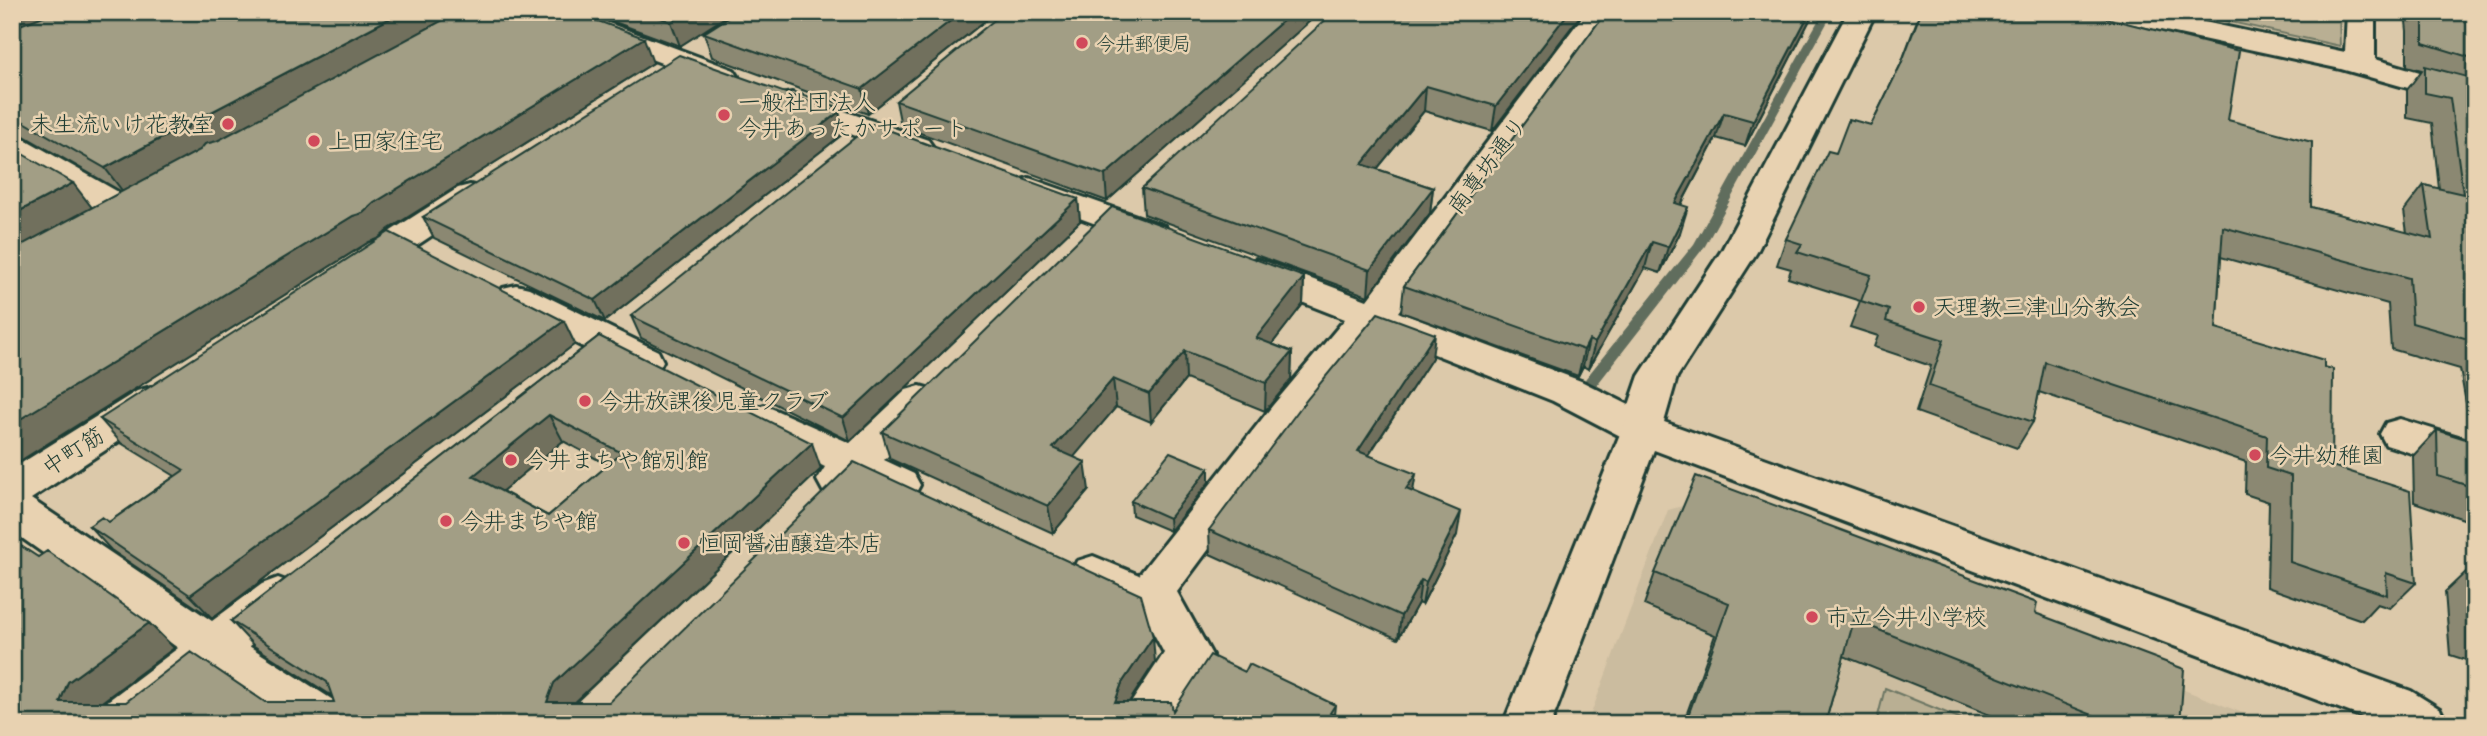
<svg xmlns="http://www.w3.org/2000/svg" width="2487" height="736" viewBox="0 0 2487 736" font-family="'Comic Neue','Klee One',sans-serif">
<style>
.built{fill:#cbbc9f}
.green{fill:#b9af93;stroke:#6c7664;stroke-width:2}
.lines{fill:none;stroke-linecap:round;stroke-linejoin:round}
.stream{fill:#606d5d;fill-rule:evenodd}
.minor-casing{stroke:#1f3d34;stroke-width:6}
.tertiary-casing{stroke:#1f3d34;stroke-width:6}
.minor{fill:#e8d2b1;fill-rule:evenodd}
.tertiary{fill:#e8d2b1;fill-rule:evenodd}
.wall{fill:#8b8872;stroke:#1f3d34;stroke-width:2;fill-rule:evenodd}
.shaded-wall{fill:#716f5d;stroke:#1f3d34;stroke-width:2}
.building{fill:#a29e85;stroke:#1f3d34;stroke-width:2;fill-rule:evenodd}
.poi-dot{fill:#d1495b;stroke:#e8d2b1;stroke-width:2.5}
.labels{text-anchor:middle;stroke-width:5;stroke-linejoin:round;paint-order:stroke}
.far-poi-label{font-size:19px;fill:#1f3d34;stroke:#e8d2b1;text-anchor:start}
.poi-label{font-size:23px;fill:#1f3d34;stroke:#e8d2b1;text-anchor:start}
.street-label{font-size:23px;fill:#1f3d34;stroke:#e8d2b1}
</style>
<rect width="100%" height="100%" fill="#dcc9aa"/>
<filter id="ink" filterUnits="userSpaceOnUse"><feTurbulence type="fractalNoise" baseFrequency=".0143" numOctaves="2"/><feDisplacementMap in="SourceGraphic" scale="14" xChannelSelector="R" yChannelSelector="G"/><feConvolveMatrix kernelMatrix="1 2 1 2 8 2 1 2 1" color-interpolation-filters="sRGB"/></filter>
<g filter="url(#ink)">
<path class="built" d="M1700,501L2271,724H1587L1668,510Z"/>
<path class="green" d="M2185,12H2339L2340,46Z
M1885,688L1974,724H1876Z"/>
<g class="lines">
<path class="stream" d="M1823,12H1833L1705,246L1596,386H1586L1584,382L1586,378L1694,244Z"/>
<defs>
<path id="minor" d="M538,12H579L734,70L738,76L734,82L723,85L712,82L542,18Z
M1586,12H1615L1398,312L1581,381L1629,405L1639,376L1722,250L1848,12H1876L1757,252L1677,377L1662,429L1656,440L1642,444L1628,440L1553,401L1376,331L1301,425L1177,592L1212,655L1171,724H1120L1127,709L1164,653L1146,619L1077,587L1071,574L1077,561L1093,556L1139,575L1273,405L1345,319L1243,279L1238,271L1243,263L1256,259L1269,263L1367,300Z
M2101,12H2157L2345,52L2347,12H2375V59L2475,88V107L2341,69L2105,18Z
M792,93L928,140L933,147L928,154L917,157L906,154L781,109L777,102L781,95Z
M12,135L23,138L136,202L141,210L136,218L124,221L112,218L12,159Z
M1029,178L1165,226L1170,234L1165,242L1153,245L1017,195L1012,188L1017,181Z
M470,185L482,188L487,195L482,202L407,252L395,255L383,252L378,244L383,236L458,188Z
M516,285L529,288L658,351L663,361L658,371L644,374L630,371L503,306L498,297L503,288Z
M920,386L934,390L940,400L934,410L884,460L914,474L920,485L914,496L899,501L860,484C848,496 838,496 823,491L817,480L825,467L750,430L744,420L750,410L764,405L850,443L906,390Z
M151,387L165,391L171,401L165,411L31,499L212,621L262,584L278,578L294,584L300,597L294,610L249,646L347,709L354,724H290L215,673L151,724H90L97,709L178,648L12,531V469L137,391Z
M2400,419L2475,442V473L2386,445L2380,434L2386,423Z"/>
<path id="tertiary" d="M1642,414L2411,691L2440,709L2447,724H2381L1654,450L1551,724H1503L1622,429L1628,418Z"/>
</defs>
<use href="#minor" class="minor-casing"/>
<use href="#tertiary" class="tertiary-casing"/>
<use href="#minor" class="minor"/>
<use href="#tertiary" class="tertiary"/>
</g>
<path class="wall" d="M12,12L653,63L389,229L378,239L369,242L12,466V148L92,208L122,192L24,136L12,133Z
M587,12H733L680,46Z
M737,12H996L868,114L712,57L704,33Z
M1320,12L1107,201L901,126L896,101Z
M1583,12L1492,131L1424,111L1377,169L1433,188L1430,213L1368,296L1144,214L1142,188Z
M1606,12H1814L1745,146L1716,138L1681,205L1680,233L1660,273L1645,268L1588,369L1583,366L1578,376L1401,312L1404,286Z
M1909,12H2082L2228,120L2311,207L2407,233L2404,211L2424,185L2439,189L2432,123L2407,118V90L2422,70L2407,66V31L2405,12H2475V440L2472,438L2460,369L2391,349L2388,304L2221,257L2216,328L2332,466L2416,583L2390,608L2377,604L2362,620L2267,587L2269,502L2245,494L2246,462L2039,392L2033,422L2017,448L1916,412L1931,366L1874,347L1878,336L1850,327L1860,301L1788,278L1791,269L1777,265L1786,239L1836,153L1871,125L1900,66L1919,15Z
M839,112L844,133L605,321L434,238L423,217Z
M1078,199L1080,221L850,441L641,338L631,316Z
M1304,277L1303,304L1272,344L1292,352L1291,380L1265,411L1186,379L1151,422L1116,407L1073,457L1089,490L1053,533L890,459L882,432Z
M599,336L821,469L576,702H609L1155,662L1129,702L1173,711L1245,672L1335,705L1334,715L12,724L38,557L149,623L174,648L102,702H334L332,696L254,646L231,621ZM563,441L608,465L548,516L502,491Z
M575,344L212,618L111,550L89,526L109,522L175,476L121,443L100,419Z
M1432,358L1369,455L1413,492L1457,535L1422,605L1418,603L1398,639L1210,554L1209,530Z
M2437,430L2475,442V523L2414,502L2413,456Z
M1209,468V482L1170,531L1132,515L1131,501Z
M2471,567L2475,568V663L2450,655L2445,592Z
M1655,573L2035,613L2180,724H2012L1844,656L1825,724H1683L1715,635L1644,605Z"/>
<path class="shaded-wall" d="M12,12H66L12,34Z
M402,12H459L124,193L105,168Z
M687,12H733L680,46L671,22Z
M962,12H996L868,114L862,89Z
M1293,12H1320L1107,201L1105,175Z
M1569,12H1583L1492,131L1496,106Z
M1810,12H1814L1745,146L1753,121Z
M644,38L653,63L389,229L378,239L369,242L12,466V424Z
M1426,86L1424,111L1360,190L1362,164Z
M839,112L844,133L605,321L595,300Z
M1724,113L1716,138L1668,229L1675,203Z
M73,183L93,209L12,252V215Z
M1433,188L1430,213L1368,296L1370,270Z
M1078,199L1080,221L850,441L843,418Z
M1688,207L1680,233L1660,273L1668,247Z
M1652,242L1645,268L1588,369L1595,343Z
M1304,277L1303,304L1255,366L1256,338Z
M564,321L575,344L212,618L190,595Z
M1435,334L1432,358L1356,474L1358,451Z
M1589,340L1583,366L1578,376L1584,350Z
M1185,351L1186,379L1151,422L1149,394Z
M1292,352L1291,380L1265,411L1266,383Z
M1113,379L1116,407L1058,476L1053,448Z
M549,415L563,441L489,502L473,476Z
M812,443L821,469L570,707L547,702L554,683Z
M1085,462L1089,490L1053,533L1048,506Z
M1209,468V482L1170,531L1169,518Z
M1416,474L1412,497L1406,489Z
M1461,512L1457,535L1422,605L1426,582Z
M1421,580L1418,603L1398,639L1401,616Z
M149,623L174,648L95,707L60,702L68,682Z
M1153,637L1155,662L1125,708L1115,702L1122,683Z"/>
<path class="building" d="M54,12H402L192,122L187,128L174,131L105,168L12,115V28Z
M458,12H574L644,38L374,203L363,213L353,216L12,424V250L200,150L205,144L217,141Z
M645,12H687L671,22Z
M737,12H962L862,89L704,33Z
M1004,12H1293L1105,175L896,101Z
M1334,12H1569L1496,106L1426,86L1362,164L1433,188L1370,270L1142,188Z
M1606,12H1810L1753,121L1724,113L1675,203L1688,207L1668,247L1652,242L1595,343L1589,340L1584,350L1404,286Z
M1921,12H2082L2239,51L2228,120L2312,142L2311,207L2432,239L2424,185L2463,194L2450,98L2425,93V66L2475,79V341L2412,323L2409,278L2223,227L2216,328L2324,360V367L2333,369L2332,466L2410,491L2416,583L2386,573L2387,595L2290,562L2291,476L2266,468L2267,436L2045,362L2033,422L1929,386L1944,340L1886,321L1889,310L1861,301L1871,275L1797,252L1802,244L1786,239L1828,151L1836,153L1849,119L1871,125L1901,64Z
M2423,12H2475V59L2423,43Z
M679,55L839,112L595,300L423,217Z
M872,124L1078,199L843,418L631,316Z
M12,148L73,183L12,215Z
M1112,207L1304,277L1256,338L1292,352L1266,383L1185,351L1149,394L1113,379L1053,448L1085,462L1048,506L882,432Z
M389,232L564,321L190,595L89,526L102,517L109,522L184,470L100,419Z
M1378,313L1435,334L1358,451L1416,474L1406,489L1461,512L1426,582L1421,580L1401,616L1209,530L1304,403Z
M599,336L812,443L554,683L547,702H609L854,462L1141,595L1153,637L1122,683L1115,702H1171L1173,711L1210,655L1245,672L1249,664L1335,705L1330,713L1352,724H12V540L38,557L47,551L149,623L68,682L60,702H126L191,652L265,702H334L327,682L231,621ZM549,415L622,453L548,516L473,476Z
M2437,430L2475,442V488L2438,476Z
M1170,452L1209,468L1169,518L1131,501Z
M1696,476L2037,603L2035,613L2184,669L2180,724H2115L1854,620L1825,724H1685L1729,603L1655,573Z
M2471,567L2475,568V604Z"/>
</g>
<g class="poi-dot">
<circle cx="1082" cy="43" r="7"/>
<circle cx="724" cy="115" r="7"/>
<circle cx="228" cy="124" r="7"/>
<circle cx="314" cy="141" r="7"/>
<circle cx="1919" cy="307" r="7"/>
<circle cx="585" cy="401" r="7"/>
<circle cx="2255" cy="455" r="7"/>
<circle cx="511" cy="460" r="7"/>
<circle cx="446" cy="521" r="7"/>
<circle cx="684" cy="543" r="7"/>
<circle cx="1812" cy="617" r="7"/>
</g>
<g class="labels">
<g class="far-poi-label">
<text x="1096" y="50">今井郵便局</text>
</g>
<g class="poi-label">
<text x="738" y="110">一般社団法人<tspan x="738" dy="26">今井あったかサポート</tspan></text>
<text x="214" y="132" text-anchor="end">未生流いけ花教室</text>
<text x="328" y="149">上田家住宅</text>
<text x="1933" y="315">天理教三津山分教会</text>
<text x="599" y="409">今井放課後児童クラブ</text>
<text x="2269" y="463">今井幼稚園</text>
<text x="525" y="468">今井まちや館別館</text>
<text x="460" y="529">今井まちや館</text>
<text x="698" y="551">恒岡醤油醸造本店</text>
<text x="1826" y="625">市立今井小学校</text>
</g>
<g class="street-label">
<text transform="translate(1487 165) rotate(-53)" y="8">南尊坊通り</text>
<text transform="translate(73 451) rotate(-33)" y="8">中町筋</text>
</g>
</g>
<rect width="2487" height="736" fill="none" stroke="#e8d2b1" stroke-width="42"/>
<rect x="21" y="21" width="2445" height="694" fill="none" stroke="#1f3d34" stroke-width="2.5" filter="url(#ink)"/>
</svg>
